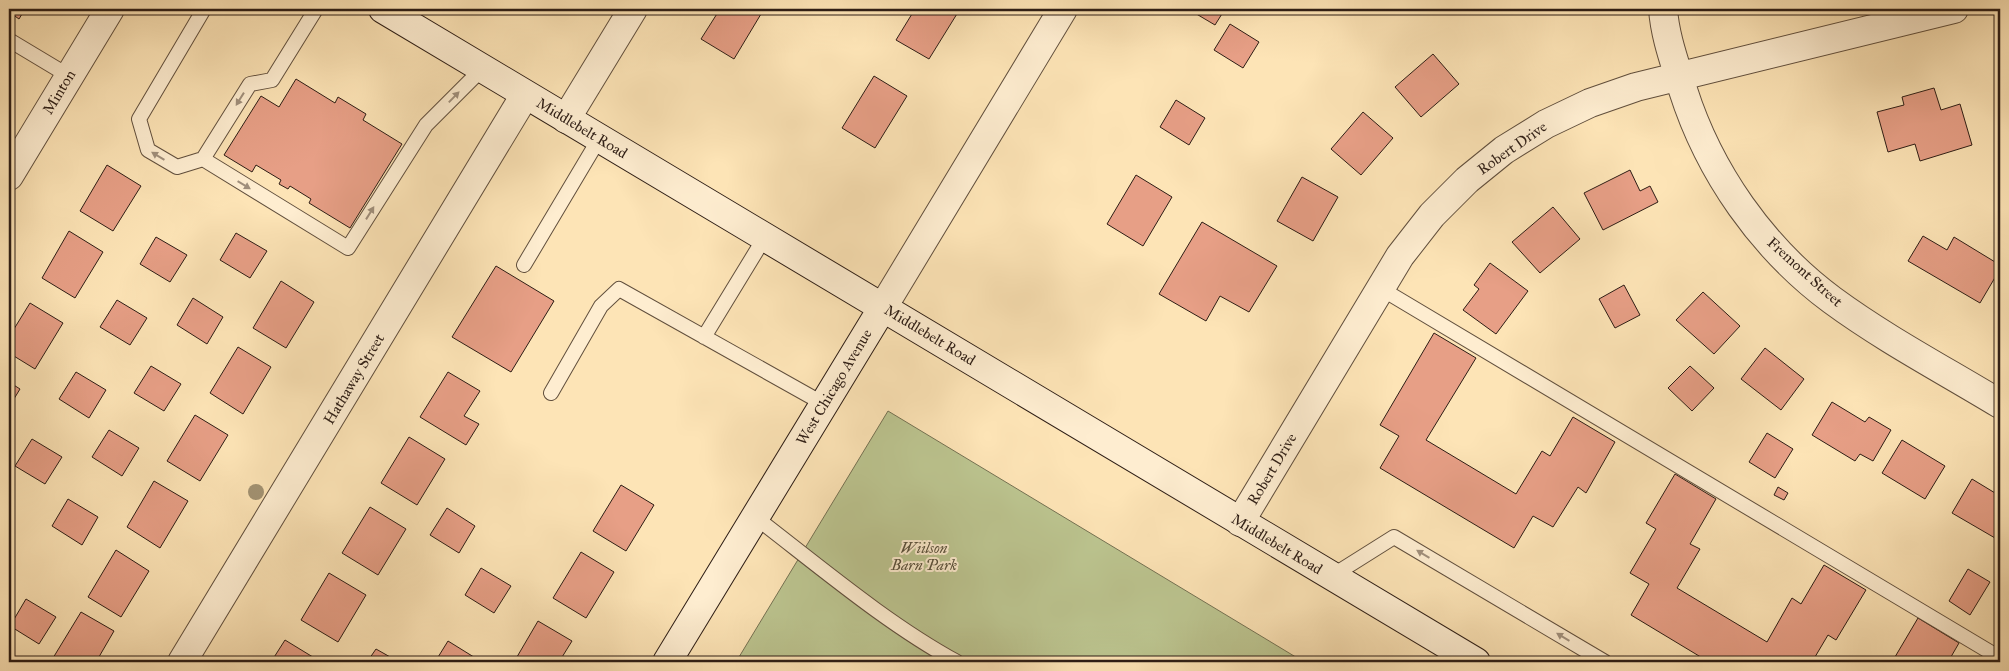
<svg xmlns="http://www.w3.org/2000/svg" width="2009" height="671" viewBox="0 0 2009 671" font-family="'IM FELL Great Primer',serif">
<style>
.green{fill:#bcc590;stroke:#747152}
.building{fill:#e79f86;stroke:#2d1d15}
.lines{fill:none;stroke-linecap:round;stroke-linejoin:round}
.lane-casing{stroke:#614f3d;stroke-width:16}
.street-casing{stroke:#614f3d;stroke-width:30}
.secondary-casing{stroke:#2d1d15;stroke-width:30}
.lane{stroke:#feedd0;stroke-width:14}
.street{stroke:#feedd0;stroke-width:28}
.secondary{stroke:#feedd0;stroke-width:28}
.tree{fill:#a29272}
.oneway{fill:#a08f7c}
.labels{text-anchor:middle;stroke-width:4;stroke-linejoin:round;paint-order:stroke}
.street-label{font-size:15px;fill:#2d1d15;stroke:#feedd0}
.park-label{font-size:15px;font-style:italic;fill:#584f3a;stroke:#feedd0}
</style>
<rect width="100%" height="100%" fill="#fde4b6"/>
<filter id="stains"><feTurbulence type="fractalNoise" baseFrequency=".004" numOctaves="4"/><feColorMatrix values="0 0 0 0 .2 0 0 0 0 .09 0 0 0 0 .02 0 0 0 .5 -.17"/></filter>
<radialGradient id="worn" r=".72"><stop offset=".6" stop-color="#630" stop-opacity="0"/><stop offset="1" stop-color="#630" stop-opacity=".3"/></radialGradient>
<path class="green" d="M888,411L1304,662H736Z"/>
<path class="building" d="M9,9H25L19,19L9,12Z
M720,9H764L734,59L701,39Z
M915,9H960L929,59L896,40Z
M1188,9H1225L1215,25Z
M1230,24L1259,42L1243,68L1214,50Z
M1433,54L1459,84L1421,117L1395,87Z
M874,76L907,96L875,148L842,128Z
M296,79L335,103L338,97L366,114L363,120L402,144L350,228L309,203L311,199L290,186L288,189L279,184L281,180L256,165L252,172L224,155L261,96L279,107Z
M1934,88L1941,110L1960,104L1972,145L1920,161L1915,144L1888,152L1877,112L1904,105L1902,97Z
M1176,100L1205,118L1189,145L1160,127Z
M1363,112L1393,138L1361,175L1331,149Z
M107,165L141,186L113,231L80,211Z
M1630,170L1640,191L1650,186L1658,202L1603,230L1584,193Z
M1136,175L1172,197L1143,246L1107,224Z
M1302,177L1338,197L1313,241L1277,221Z
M1553,207L1580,239L1540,273L1512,242Z
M1202,222L1277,266L1249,312L1220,296L1206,321L1159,294Z
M69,231L103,252L75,298L42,278Z
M236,233L267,251L250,278L220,260Z
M1923,236L1947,250L1954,237L2000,265V269L1980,303L1908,261Z
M156,237L187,255L170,282L140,264Z
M1490,263L1528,291L1496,334L1463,310L1479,289L1474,285Z
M496,266L554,301L511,372L452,337Z
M281,281L314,302L286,348L253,328Z
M1624,285L1640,315L1615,328L1599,299Z
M1703,292L1740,326L1714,354L1676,320Z
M193,298L223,317L207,344L177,325Z
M117,300L147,318L130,345L100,327Z
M30,303L63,323L35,369L9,353V337Z
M1434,333L1476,358L1426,440L1516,494L1542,451L1550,456L1573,417L1615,442L1586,493L1578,487L1553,527L1533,516L1514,548L1380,468L1399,436L1380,425Z
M238,347L271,367L243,414L210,393Z
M1765,348L1804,379L1781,410L1741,379Z
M151,366L181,384L164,411L134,393Z
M1690,366L1714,388L1692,411L1668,388Z
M76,372L106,390L89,418L59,399Z
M448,372L480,391L464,416L479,424L466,445L420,417Z
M9,382L20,389L9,407Z
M1832,402L1865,422L1869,417L1891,430L1873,461L1860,454L1855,461L1812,435Z
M195,415L228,435L200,481L167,461Z
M109,430L139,448L122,476L92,457Z
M1767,433L1793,449L1775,478L1749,462Z
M409,437L445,459L417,505L381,483Z
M32,439L62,457L45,484L15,466Z
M1902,440L1945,466L1925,499L1882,473Z
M1675,474L1716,499L1690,544L1700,549L1677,588L1767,642L1792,598L1801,604L1824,565L1866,590L1836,640L1828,635L1812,662H1709L1631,615L1649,584L1630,573L1656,529L1646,523Z
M1972,479L2000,496V530L1995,538L1952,513Z
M154,481L188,501L160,548L127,527Z
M621,485L654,505L626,551L593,531Z
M1778,487L1788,493L1784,500L1774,495Z
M68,499L98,517L82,545L52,526Z
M370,507L406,529L378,575L342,553Z
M447,508L475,526L459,553L430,535Z
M116,550L149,571L121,617L88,597Z
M581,552L614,572L586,618L553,598Z
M481,568L511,586L494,613L465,595Z
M1968,569L1990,582L1970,615L1949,601Z
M329,573L366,595L338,642L301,620Z
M26,599L56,617L39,644L10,626Z
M81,612L114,631L96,662H61L53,658Z
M1918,618L1959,643L1948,662H1892Z
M538,621L572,641L559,662H514Z
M285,640L321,662H271Z
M448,641L477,659L474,662H435Z
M376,649L399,662H367Z"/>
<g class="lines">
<defs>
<path id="lane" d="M204,9L139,119L148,150L177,167L203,159L250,84L272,80L316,9
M9,40L69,76
M203,159L348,248L426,125L482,69
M524,265L599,139
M1380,288L2000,658
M704,337L765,237
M551,393L601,306L619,289L824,404
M755,517C819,566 887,624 957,662
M1332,576L1394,537L1605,662"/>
<path id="street" d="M1663,9C1665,37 1675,63 1683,90C1709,172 1762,248 1832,300C1885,339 1944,370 2000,404
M566,119L633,9
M9,176L110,9
M883,307L1063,9
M1240,522L1400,256L1432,215L1467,180L1504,150L1546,124L1590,103L1636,87L1954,9
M182,662L525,95"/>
<path id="secondary" d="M383,9L1476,662
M667,662L883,307"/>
</defs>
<use href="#lane" class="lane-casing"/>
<use href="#street" class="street-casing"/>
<use href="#secondary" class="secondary-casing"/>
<use href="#lane" class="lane"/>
<use href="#street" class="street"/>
<use href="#secondary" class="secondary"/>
</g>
<circle class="tree" cx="256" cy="492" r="8"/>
<defs><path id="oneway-solid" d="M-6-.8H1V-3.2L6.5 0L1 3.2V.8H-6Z" transform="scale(1.25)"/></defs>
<g class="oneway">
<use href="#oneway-solid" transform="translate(454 97) rotate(-46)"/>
<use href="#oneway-solid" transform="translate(240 99) rotate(122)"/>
<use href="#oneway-solid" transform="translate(158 156) rotate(-149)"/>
<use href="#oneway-solid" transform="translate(244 185) rotate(31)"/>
<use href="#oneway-solid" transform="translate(370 213) rotate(-58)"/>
<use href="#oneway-solid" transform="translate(1423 554) rotate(-149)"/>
<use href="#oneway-solid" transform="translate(1563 637) rotate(-149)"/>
</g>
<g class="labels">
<g class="street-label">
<text transform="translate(59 92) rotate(-59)" y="5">Minton</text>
<text transform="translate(582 128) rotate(31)" y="5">Middlebelt Road</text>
<text transform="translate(1512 148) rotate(-35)" y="5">Robert Drive</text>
<text transform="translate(1805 272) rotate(42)" y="5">Fremont Street</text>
<text transform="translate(930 335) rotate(31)" y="5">Middlebelt Road</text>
<text transform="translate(354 379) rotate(-59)" y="5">Hathaway Street</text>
<text transform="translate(834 387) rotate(-59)" y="5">West Chicago Avenue</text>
<text transform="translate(1272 469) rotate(-59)" y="5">Robert Drive</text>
<text transform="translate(1277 544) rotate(31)" y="5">Middlebelt Road</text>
</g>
<g class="park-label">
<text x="924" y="553">Wiilson<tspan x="924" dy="17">Barn Park</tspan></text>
</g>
</g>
<rect width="2009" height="671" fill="none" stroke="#fde4b6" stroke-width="30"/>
<rect x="10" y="10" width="1989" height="651" fill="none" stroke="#2d1d15" stroke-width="2.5"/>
<rect x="15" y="15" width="1979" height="641" fill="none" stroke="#2d1d15"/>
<rect width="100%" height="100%" filter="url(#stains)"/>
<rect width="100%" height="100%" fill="url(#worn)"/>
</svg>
